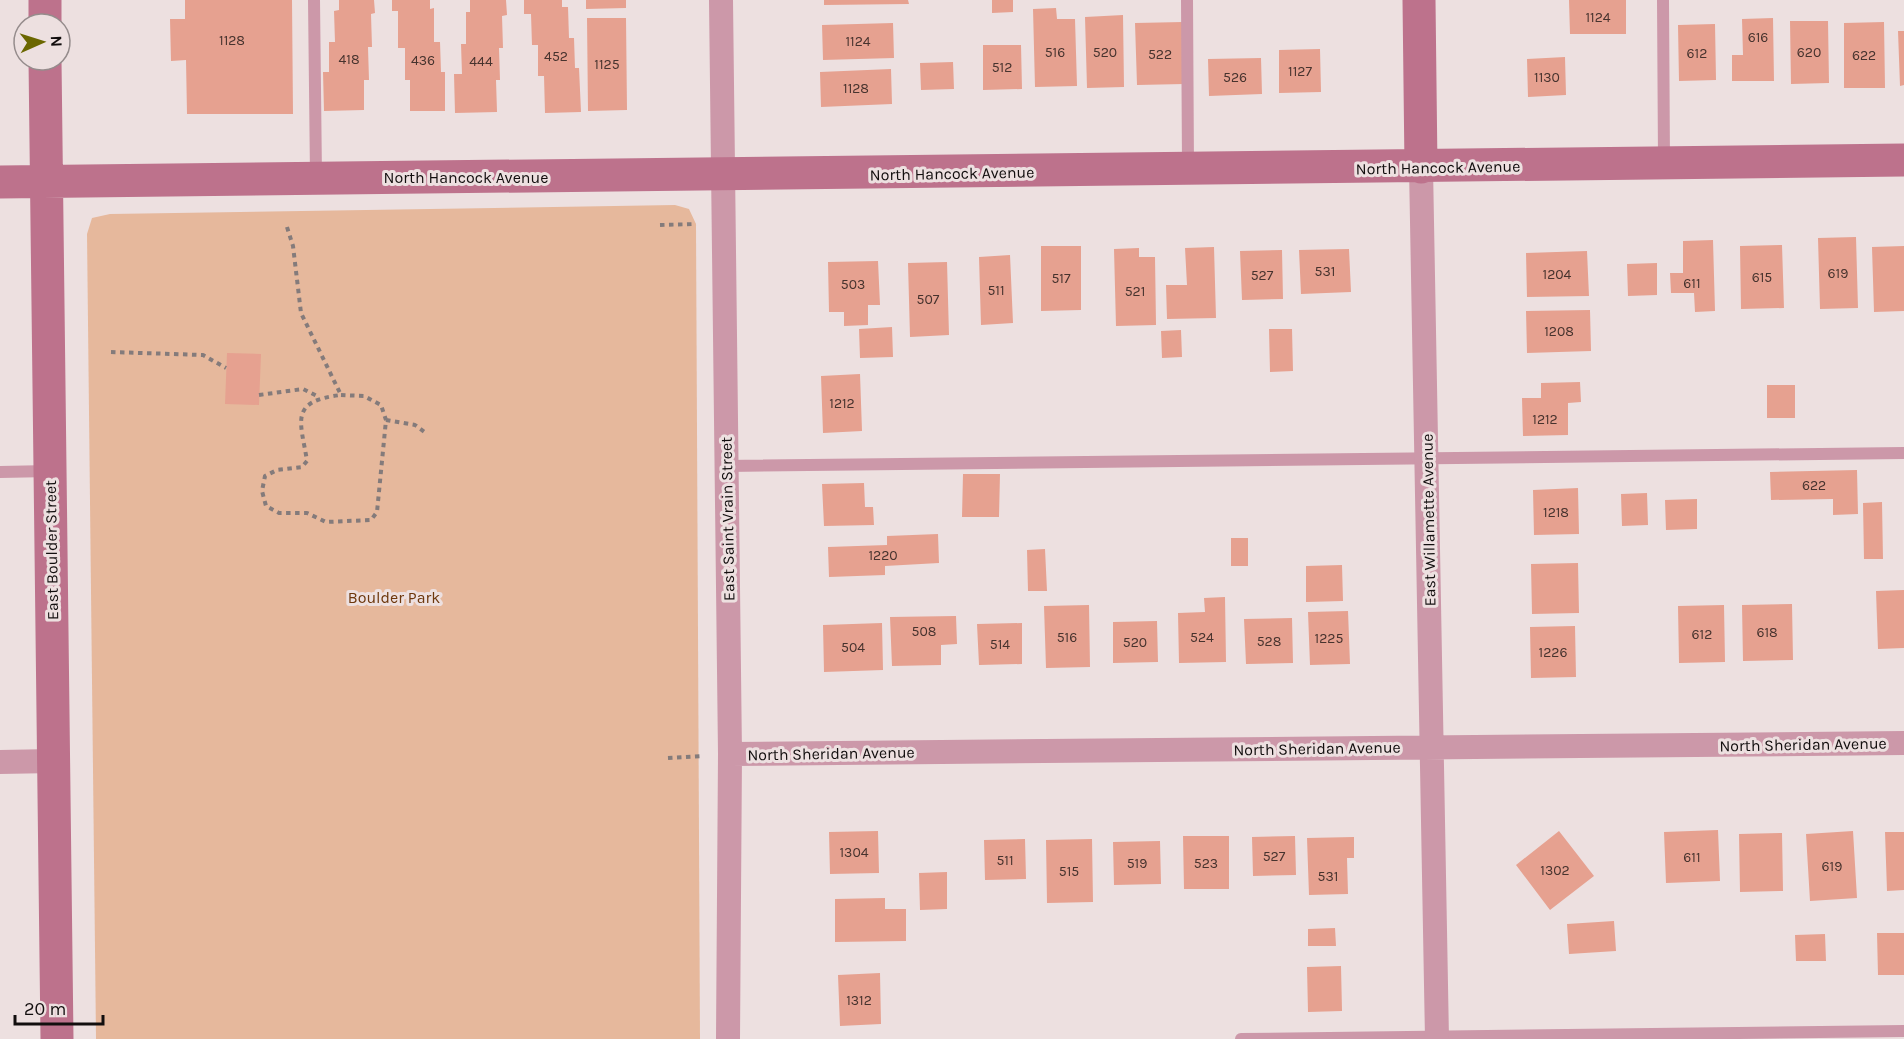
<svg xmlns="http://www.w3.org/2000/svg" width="1904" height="1039" viewBox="0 0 1904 1039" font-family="Karla,sans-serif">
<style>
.green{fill:#e6b89c}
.building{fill:#e6a190}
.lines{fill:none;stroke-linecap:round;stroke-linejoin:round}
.path{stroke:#847b7b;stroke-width:4;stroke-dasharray:4.5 4.5;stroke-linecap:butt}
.lane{stroke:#cc98a9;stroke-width:12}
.street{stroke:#cc98a9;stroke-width:24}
.secondary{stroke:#bd728c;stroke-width:33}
.labels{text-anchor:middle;stroke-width:6;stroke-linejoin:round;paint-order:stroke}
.number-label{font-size:14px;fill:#47332e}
.street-label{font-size:16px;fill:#120e0e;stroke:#ede0e0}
.park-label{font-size:16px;fill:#6d370c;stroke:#ede0e0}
</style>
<rect width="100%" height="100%" fill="#ede0e0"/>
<path class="green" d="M675,205L689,209L696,224L700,1039H96L87,234L92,218L110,214Z"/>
<path class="building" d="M185,0H292L293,114H187L186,60L171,61L170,19H185Z
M339,0H374L375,13L371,14L372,47H368L369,80H364V110L324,111L323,72H329V42H335L334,11L339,10Z
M392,0H430V9L434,8V42H440L441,72H445V111H410V80H405V48H398V11H392Z
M470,0H506L507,15L502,16L503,48H499L500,80H496L497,112L455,113L454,74H462L461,44H466V12H470Z
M524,0H562V7H568L569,38H574L575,68H579L581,112L545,113L544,76H538V45H532L531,14H524Z
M586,0H626V8L586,9Z
M824,0H908L909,4L824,5Z
M992,0H1013V12L992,13Z
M1569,0H1626V34H1570Z
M1056,8L1057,19H1075L1077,86L1035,87L1033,9Z
M1123,15L1124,87L1087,88L1085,17Z
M587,18H626L627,110L588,111Z
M1773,18L1774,81H1732V55H1743L1742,19Z
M1790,21H1828L1829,83L1791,84Z
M1183,22L1184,84L1137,85L1135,23Z
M1884,22L1885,88H1844V23Z
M893,23L894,58L823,60L822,25Z
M1715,24L1716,80L1679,81L1678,25Z
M1898,31H1904V85L1900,86Z
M983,45H1021L1022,89L983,90Z
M1320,49L1321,92L1279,93V50Z
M1565,57L1566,95L1528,97L1527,59Z
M1261,58L1262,94L1209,96L1208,59Z
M953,62L954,89L921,90L920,63Z
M891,69L892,104L821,107L820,72Z
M1856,237L1858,308L1820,309L1818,238Z
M1713,240L1715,311L1695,312L1694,293H1671L1670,273H1683V241Z
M1782,245L1784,308L1741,309L1740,246Z
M1041,246H1081V310L1041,311Z
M1904,246V311L1874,312L1872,247Z
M1214,247L1216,318L1167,319L1166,285H1187L1185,248Z
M1139,248V257H1155L1156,325L1116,326L1114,249Z
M1349,249L1351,292L1301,294L1299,250Z
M1282,250L1283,299L1242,300L1240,251Z
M1587,251L1589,296L1527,297L1526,253Z
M1010,255L1013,323L981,325L979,257Z
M878,261L880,305H868V325L844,326V312H829L828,262Z
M947,262L949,335L910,337L908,263Z
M1657,263V295L1628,296L1627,264Z
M1590,310L1591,351L1527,353L1526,311Z
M892,327L893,357L860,358L859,329Z
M1269,329H1292L1293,371L1270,372Z
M1181,330L1182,357L1162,358L1161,331Z
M227,353L261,354L259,405L225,404Z
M860,374L862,431L823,433L821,376Z
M1580,382L1581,402L1568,403V435L1523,436L1522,398H1541V383Z
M1767,385H1795V418H1767Z
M1857,470L1858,514L1833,515V499L1771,500L1770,472Z
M963,474H1000L999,517H962Z
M864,483L865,507H873L874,525L824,526L822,484Z
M1578,488L1579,534L1534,535L1533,490Z
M1647,493L1648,525L1622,526L1621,494Z
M1697,499V529L1666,530L1665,500Z
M1882,502L1883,559H1864L1863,503Z
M938,534L939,563L885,566V575L829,577L828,547L887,545V536Z
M1231,538H1248V566H1231Z
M1045,549L1047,591H1028L1027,550Z
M1578,563L1579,613L1532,614L1531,564Z
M1342,565L1343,601L1306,602V566Z
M1904,590V648L1878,649L1876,591Z
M1225,597L1226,662L1179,663L1178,613L1205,612L1204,598Z
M1792,604L1793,660L1743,661L1742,605Z
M1089,605L1090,667L1046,668L1044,606Z
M1724,605L1725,662L1679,663L1678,606Z
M1348,611L1350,664L1310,665L1308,612Z
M956,616L957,644L941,645V665L892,666L890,617Z
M1292,618L1293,663L1246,664L1244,619Z
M1157,621L1158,662L1113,663V622Z
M882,623L883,670L824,672L823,625Z
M1022,623V664L979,665L977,624Z
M1575,626L1576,677L1531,678L1530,627Z
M1718,830L1720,881L1666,883L1664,832Z
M878,831L879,873L830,874L829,832Z
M1559,831L1594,876L1550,910L1516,865Z
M1853,831L1857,898L1810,901L1806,834Z
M1885,832H1904V890L1887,891Z
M1782,833L1783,891L1740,892L1739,834Z
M1183,836H1229V889H1184Z
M1295,836L1296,875L1253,876L1252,837Z
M1354,837V858H1347L1348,894L1309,895L1307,838Z
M1025,839L1026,879L985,880L984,840Z
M1092,839L1093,902L1047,903L1046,840Z
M1160,841L1161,884L1114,885L1113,842Z
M947,872V909L920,910L919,873Z
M885,898V909H906V941L835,942V899Z
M1614,921L1616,951L1569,954L1567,924Z
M1335,928L1336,946H1308V929Z
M1877,933H1904V975H1878Z
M1825,934L1826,961H1796L1795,935Z
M1341,966L1342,1011L1308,1012L1307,967Z
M880,973L881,1024L840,1026L838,975Z"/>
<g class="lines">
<path class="path" d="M660,225L696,224
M287,227L293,246L301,313L341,395
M111,352L203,355L226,368
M259,395L303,389L319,397
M341,395L364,396L381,405L386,420L377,512L371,520L326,522L307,513H279L266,506L262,491L265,476L277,470L302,467L307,461C301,422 288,401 341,395Z
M386,420L415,425L426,433
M668,758L703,756"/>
<path class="lane" d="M314,0L316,176
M1187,0L1188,166
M1663,0L1664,161
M727,466L1904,453
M0,472L50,471
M1241,1039L1904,1031"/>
<path class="street" d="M721,0L730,754L728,1039
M1421,167L1437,1039
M730,754L1904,743
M0,762L54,761"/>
<path class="secondary" d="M45,0V24
M1419,0L1421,167
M45,60L57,1039
M0,182L1904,160"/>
</g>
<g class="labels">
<g class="number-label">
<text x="1598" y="22">1124</text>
<text x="1758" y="42">616</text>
<text x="232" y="45">1128</text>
<text x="858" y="46">1124</text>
<text x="1055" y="57">516</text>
<text x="1105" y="57">520</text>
<text x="1809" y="57">620</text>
<text x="1697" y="58">612</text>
<text x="1160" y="59">522</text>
<text x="1864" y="60">622</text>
<text x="556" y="61">452</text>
<text x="349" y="64">418</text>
<text x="423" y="65">436</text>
<text x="481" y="66">444</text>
<text x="607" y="69">1125</text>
<text x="1002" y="72">512</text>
<text x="1300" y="76">1127</text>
<text x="1235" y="82">526</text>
<text x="1547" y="82">1130</text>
<text x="856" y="93">1128</text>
<text x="1325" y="276">531</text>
<text x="1838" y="278">619</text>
<text x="1557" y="279">1204</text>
<text x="1262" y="280">527</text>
<text x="1762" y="282">615</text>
<text x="1061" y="283">517</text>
<text x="1692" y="288">611</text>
<text x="853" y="289">503</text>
<text x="996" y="295">511</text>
<text x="1135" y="296">521</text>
<text x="928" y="304">507</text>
<text x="1559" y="336">1208</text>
<text x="842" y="408">1212</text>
<text x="1545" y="424">1212</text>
<text x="1814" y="490">622</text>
<text x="1556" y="517">1218</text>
<text x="883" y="560">1220</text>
<text x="924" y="636">508</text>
<text x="1767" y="637">618</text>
<text x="1702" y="639">612</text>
<text x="1067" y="642">516</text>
<text x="1202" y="642">524</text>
<text x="1329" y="643">1225</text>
<text x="1269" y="646">528</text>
<text x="1135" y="647">520</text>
<text x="1000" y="649">514</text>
<text x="853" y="652">504</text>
<text x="1553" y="657">1226</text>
<text x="854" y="857">1304</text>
<text x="1274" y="861">527</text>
<text x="1692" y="862">611</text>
<text x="1005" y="865">511</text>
<text x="1137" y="868">519</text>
<text x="1206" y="868">523</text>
<text x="1832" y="871">619</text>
<text x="1555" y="875">1302</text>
<text x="1069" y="876">515</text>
<text x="1328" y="881">531</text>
<text x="859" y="1005">1312</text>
</g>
<g class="street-label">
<text transform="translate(1438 167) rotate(-1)" y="6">North Hancock Avenue</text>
<text transform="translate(952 173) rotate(-1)" y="6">North Hancock Avenue</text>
<text x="466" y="183">North Hancock Avenue</text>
<text transform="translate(727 519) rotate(-91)" y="6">East Saint Vrain Street</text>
<text transform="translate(1428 520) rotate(-91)" y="6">East Willamette Avenue</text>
<text transform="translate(51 550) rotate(-91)" y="6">East Boulder Street</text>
<text transform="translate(1803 744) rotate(-1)" y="6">North Sheridan Avenue</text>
<text transform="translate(1317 748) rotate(-1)" y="6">North Sheridan Avenue</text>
<text transform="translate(831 753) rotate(-1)" y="6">North Sheridan Avenue</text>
</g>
<g class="park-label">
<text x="394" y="603">Boulder Park</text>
</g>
</g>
<g transform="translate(42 42) rotate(87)"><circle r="28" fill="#ede0e0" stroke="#958c8c" stroke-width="1.5"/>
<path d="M0-4.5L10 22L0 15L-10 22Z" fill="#6b6700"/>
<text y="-9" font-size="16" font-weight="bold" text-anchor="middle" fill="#120e0e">N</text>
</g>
<path d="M15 1015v9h88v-9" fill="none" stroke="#120e0e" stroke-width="3"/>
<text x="24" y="1015" font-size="18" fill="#120e0e" stroke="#ede0e0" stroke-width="4.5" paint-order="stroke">20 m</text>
</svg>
